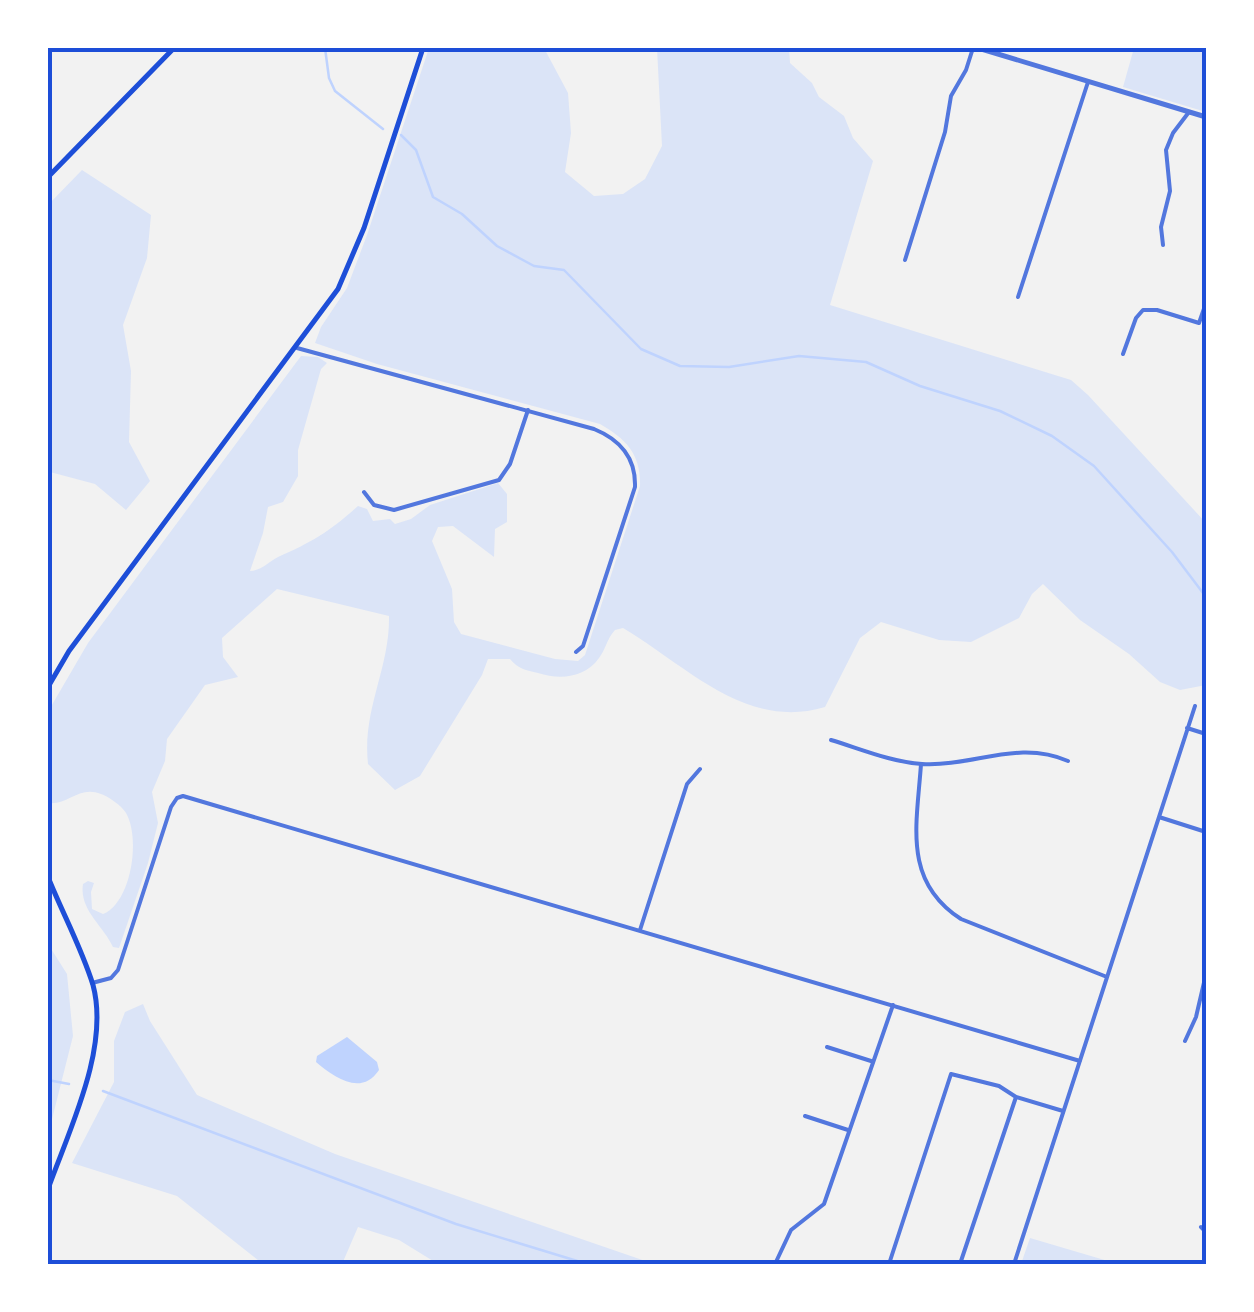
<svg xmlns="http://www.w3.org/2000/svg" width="1254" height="1312" viewBox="0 0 1254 1312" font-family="'DejaVu Sans',sans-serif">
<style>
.green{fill:#dbe4f7}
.water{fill:#bfd3fe}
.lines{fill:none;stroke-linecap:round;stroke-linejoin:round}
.stream{stroke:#bfd3fe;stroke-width:2.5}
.minor{stroke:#5277de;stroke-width:4}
.tertiary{stroke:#5277de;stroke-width:5}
.secondary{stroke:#1d4ed8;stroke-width:5}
.neatline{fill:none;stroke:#1d4ed8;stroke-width:4}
</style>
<rect width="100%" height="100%" fill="#f2f2f2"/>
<path class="green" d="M429,48H544L568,93L571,133L565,172L594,196L623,194L645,179L662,146L657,48H789L790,63L812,83L819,97L844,116L853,138L873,161L830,305L1071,380L1088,395L1206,523V685L1180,690L1160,682L1129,654L1080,620L1043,584L1032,594L1019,618L971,642L939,640L881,622L860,638L825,707C745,731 686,665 623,628L615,630C606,640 606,649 599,658C585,678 560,680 538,673C526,670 518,669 510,659H488L482,675L420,776L395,790L368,764C362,709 390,669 389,616L277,589L222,638L223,657L238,677L205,685L167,739L165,761L152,792L158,823L148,863L119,948L113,947C103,925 79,910 83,884L88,881L94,883L91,892L92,909L103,914C131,903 141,839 126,813C121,805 109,797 101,794C79,785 67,806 48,803L49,710L88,643L301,356L318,357L327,363L321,369L298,450V476L283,502L268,507L263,533L250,571C262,570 267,563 278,557C312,542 329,532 358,506L367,509L373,521L390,519L395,524L411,519L430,505L498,483L507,494V522L495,529L494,557L453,526L438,527L432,541L452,589L454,622L461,634L555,659L578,661L585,655L640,486C641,454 626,439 600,424L377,364L315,343L321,327L347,288L367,235Z
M1134,48H1206V112L1123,87Z
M82,170L151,215L147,258L123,325L131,371L129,442L150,481L126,510L95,484L50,472L48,477V311L51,260L48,250V205Z
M48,944L67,974L73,1036L48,1135Z
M143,1004L150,1021L197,1095L335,1154L654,1264H438L399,1240L358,1227L342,1264H263L177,1196L72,1163L114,1082V1041L125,1012Z
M1030,1238L1118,1264H1021Z"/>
<path class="water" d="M347,1037L377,1062L379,1070C361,1097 334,1077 316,1062L317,1056Z"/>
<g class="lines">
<path class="stream" d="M325,48L329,78L335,91L383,129
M401,135L416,150L433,197L462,214L497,246L534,266L564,270L641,349L680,366L729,367L799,356L866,362L920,386L1000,411L1052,436L1094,466L1172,552L1206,597
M48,1080L69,1084
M103,1091L456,1224L587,1264"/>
<path class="minor" d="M1163,245L1161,227L1170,191L1166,150L1173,133L1189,112
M905,260L945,132L951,96L966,70L973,48
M1018,297L1088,82
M297,348L594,429C621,440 636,458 635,487L583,646L576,652
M1123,354L1136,318L1143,310H1157L1199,323L1206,303
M364,492L374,505L394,510L499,480L510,464L528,410
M1187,728L1206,734
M831,740C861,749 891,762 922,764C973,767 1018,739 1068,761
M921,764C917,824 902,881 961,919L1107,977
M1159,817L1206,832
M640,930L687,784L700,769
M92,983L111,978L118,970L171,807L177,798L183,796L1080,1061
M1185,1041L1196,1017L1206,974
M827,1047L871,1061
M805,1116L848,1130
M1201,1227L1206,1232
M775,1264L791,1230L824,1204L893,1005
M889,1264L951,1074L999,1086L1016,1097L1063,1111
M960,1264L1016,1097
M1014,1264L1195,706"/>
<path class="tertiary" d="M978,48L1206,117"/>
<path class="secondary" d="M48,177L174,48
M48,687L69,651L338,289L364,228L423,48
M48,877C62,912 82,949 93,985C110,1048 69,1130 48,1189"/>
</g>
<rect width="1254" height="1312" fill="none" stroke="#ffffff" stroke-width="100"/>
<rect x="50" y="50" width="1154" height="1212" class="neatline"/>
</svg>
